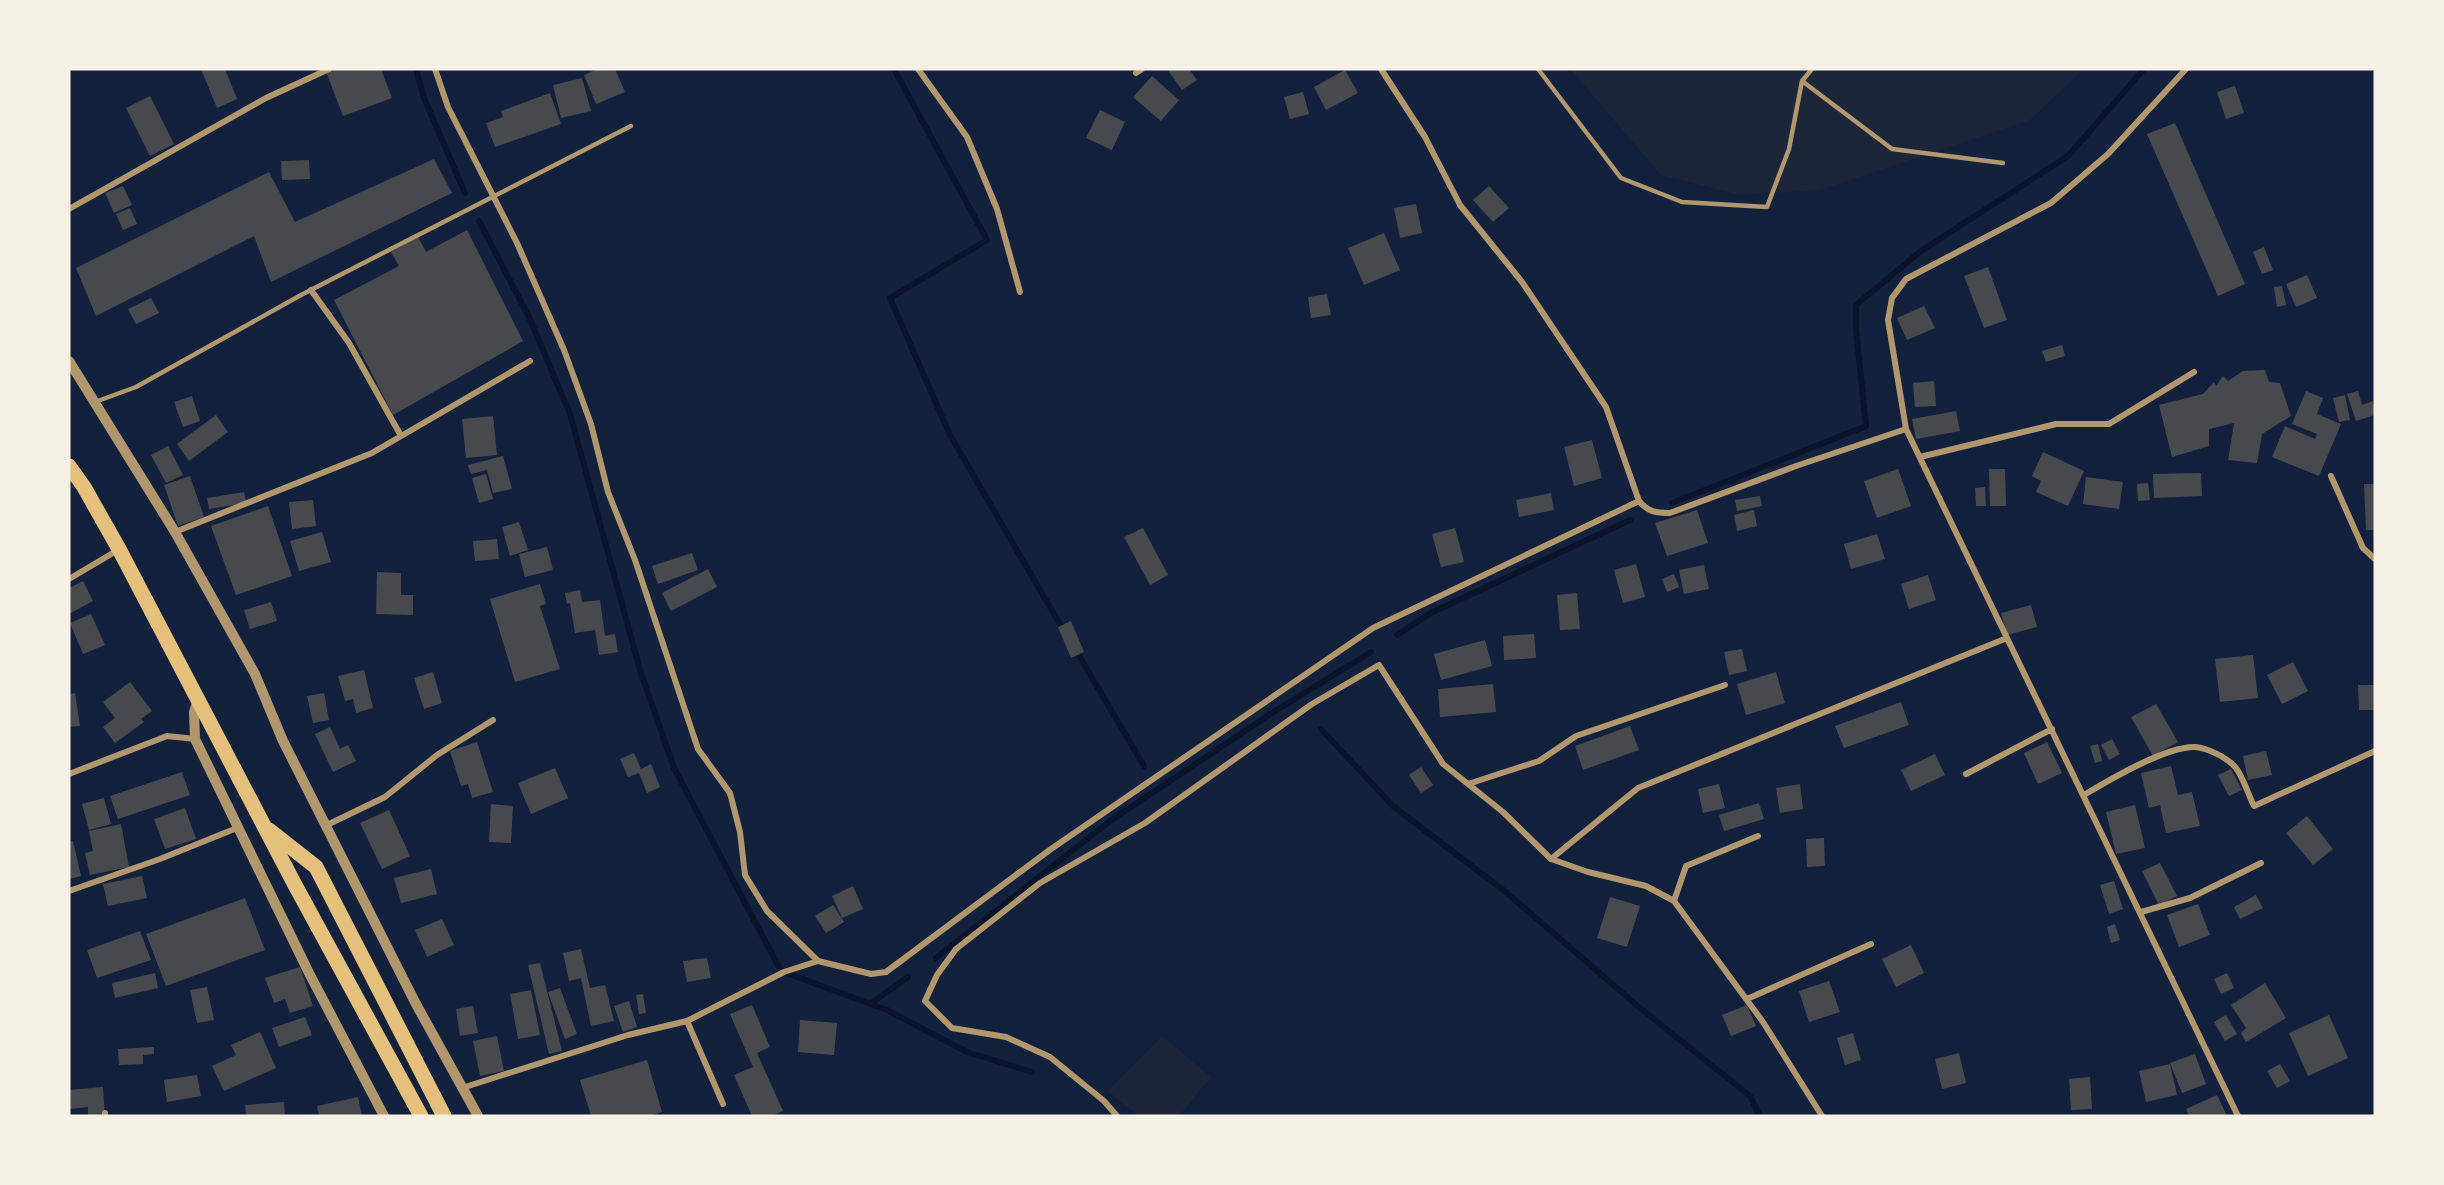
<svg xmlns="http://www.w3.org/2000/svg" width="2444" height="1185" viewBox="0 0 2444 1185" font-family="'Source Sans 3',sans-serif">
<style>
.green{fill:#1d2539}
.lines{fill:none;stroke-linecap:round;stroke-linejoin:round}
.stream{stroke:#0b132b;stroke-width:6}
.building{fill:#48494c}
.service{stroke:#b1986c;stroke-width:4.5}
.minor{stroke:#b1986c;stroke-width:6}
.tertiary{stroke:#b1986c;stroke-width:10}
.trunk{stroke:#e5c07b;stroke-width:15}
</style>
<rect width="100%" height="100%" fill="#14213d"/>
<path class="green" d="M1570,69H2084L2030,120L1820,190L1740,195L1661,175Z
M1162,1036L1211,1077L1179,1116H1138L1108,1091Z"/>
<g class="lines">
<path class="stream" d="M416,69L424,98L465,193
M894,69L987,240L890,298L950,435L1065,633
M479,221L529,317L570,414L640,670L674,768L781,971L887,1010L967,1052L1032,1072
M1672,503L1866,426L1856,330V305L1921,251L2068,156L2144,69
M1397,635L1431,613L1630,520
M1075,649L1144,766
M1321,729L1393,806L1507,893L1640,1008L1750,1096L1760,1116
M936,958L1110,821L1272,713L1371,652
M870,1004L908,977"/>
</g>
<path class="building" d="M201,69H225L237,99L217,108Z
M325,69H381L392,98L343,116Z
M597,69H615L625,92L596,104L584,75Z
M1167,69H1189L1197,80L1182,90Z
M1345,70L1358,93L1326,110L1314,87Z
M1152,76L1179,100L1161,121L1133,97Z
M582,78L591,111L561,118L553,85Z
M2235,86L2244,113L2226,119L2217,92Z
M1303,92L1309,114L1290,119L1284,97Z
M550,93L561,124L495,147L486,123L503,117L501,111Z
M150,96L174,144L150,156L126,108Z
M1100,110L1125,122L1112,150L1086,138Z
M2175,123L2245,284L2218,296L2147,134Z
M434,159L452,193L271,282L254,236L96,316L76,268L269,172L295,222Z
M309,160L310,179L282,180L281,161Z
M123,186L132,205L114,213L105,193Z
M1489,186L1509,208L1493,222L1473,200Z
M1416,204L1422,233L1400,238L1394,208Z
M130,208L137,224L123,230L116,214Z
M467,230L523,341L393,415L334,300L399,266L391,252L418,237L426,252Z
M1384,233L1400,270L1364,285L1348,248Z
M2264,247L2273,270L2262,274L2253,252Z
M1988,267L2007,320L1984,328L1964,276Z
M2307,275L2317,298L2296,307L2286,284Z
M2282,286L2286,305L2277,307L2274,287Z
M1327,294L1331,315L1311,318L1308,297Z
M151,298L159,313L136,324L128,309Z
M1924,306L1935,328L1907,340L1897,318Z
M2062,345L2065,356L2046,362L2042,351Z
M2265,370L2269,382L2280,383L2291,416L2262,434L2257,463L2228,460L2234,423L2209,429V446L2172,457L2159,405L2203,394L2214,382L2216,386L2223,376L2228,381L2243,371Z
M1934,381L1936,406L1915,407L1913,383Z
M2306,391L2323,398L2317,414L2341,424L2319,476L2272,457L2285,426L2315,439L2317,434L2292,424Z
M2358,391L2362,405L2373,401L2375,415L2356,421L2347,394Z
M2345,395L2350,420L2339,422L2333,398Z
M192,396L200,421L183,427L174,402Z
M1956,411L1960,431L1916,439L1912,419Z
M216,415L228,432L189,461L177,444Z
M493,416L497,455L466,458L462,419Z
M1592,440L1602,478L1574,486L1564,447Z
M168,446L183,475L166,483L151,455Z
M2043,452L2084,471L2068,506L2036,492L2041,481L2032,476Z
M503,456L512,489L493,493L487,470L471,474L468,465Z
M1898,469L1911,506L1877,518L1864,481Z
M1989,469H2005L2006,506H1990Z
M2201,473L2202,496L2154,498L2153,474Z
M486,474L493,499L479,503L472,478Z
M190,476L204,517L178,526L164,485Z
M2086,477L2123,482L2119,509L2083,504Z
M2148,483L2150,500L2138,501L2137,484Z
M2364,484H2375V530H2366Z
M1985,487L1986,506H1976L1975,488Z
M244,492L246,503L209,509L207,498Z
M1551,493L1554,510L1519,517L1516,500Z
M1760,496L1762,506L1737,511L1735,500Z
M313,500L316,526L292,529L289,502Z
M268,506L292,576L236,595L211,526Z
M1697,510L1708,543L1667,556L1655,523Z
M1754,510L1757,526L1737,531L1734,515Z
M519,522L528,550L510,556L502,527Z
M1143,528L1168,575L1150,585L1124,537Z
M1455,528L1464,562L1441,567L1432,534Z
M322,532L331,562L299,571L290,541Z
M1877,534L1885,559L1851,569L1844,544Z
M497,539L499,559L475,561L473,541Z
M547,547L553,570L525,577L519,554Z
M692,553L698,570L658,584L652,566Z
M1636,564L1645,597L1623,603L1614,570Z
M1704,565L1709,589L1684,594L1679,570Z
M708,569L717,587L671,611L662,593Z
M377,572L401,573V595H413V615L376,614Z
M1674,574L1679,587L1667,592L1662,579Z
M1928,575L1936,600L1909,609L1901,584Z
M83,581L93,601L69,614V588Z
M540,584L546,604L540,606L560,669L515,682L490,599Z
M580,590L582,602L600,600L605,636L615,634L618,652L599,655L595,630L575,633L570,603L567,604L565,593Z
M1577,593L1580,629L1560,630L1557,595Z
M271,602L277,621L250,629L244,610Z
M2031,605L2037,627L2007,635L2001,613Z
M91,614L105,645L83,654L70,623Z
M1071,621L1084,652L1071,658L1058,627Z
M1534,634L1536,658L1504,660L1503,636Z
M1485,640L1492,666L1441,680L1434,654Z
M1742,649L1747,671L1729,675L1724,652Z
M2253,655L2258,698L2220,702L2215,659Z
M2293,662L2308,691L2282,704L2267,675Z
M364,670L373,708L356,713L353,699L345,701L338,676Z
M433,672L442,703L424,709L414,678Z
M1776,672L1785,703L1746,715L1737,684Z
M130,682L152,711L141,719L144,722L115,743L103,727L115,718L103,702Z
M1493,684L1496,712L1440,717L1438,689Z
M2358,685H2375V710H2359Z
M75,693L80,726L69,727V694Z
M324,693L329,720L313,723L307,696Z
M1901,702L1909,725L1844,748L1835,726Z
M2156,704L2178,742L2153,756L2131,717Z
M1630,726L1639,750L1583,770L1575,746Z
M330,727L340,749L348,745L356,761L333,772L315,734Z
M2112,739L2120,754L2109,760L2101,745Z
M477,742L493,792L472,798L468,784L461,786L450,751Z
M2047,742L2062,773L2038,784L2024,753Z
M2098,744L2102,761L2095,763L2090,746Z
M2266,751L2272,775L2248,780L2243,756Z
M634,753L641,769L651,764L660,787L647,793L639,773L628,777L620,759Z
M1935,754L1945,775L1911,791L1901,770Z
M2171,766L2178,795L2192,792L2200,826L2166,833L2160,805L2149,808L2141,773Z
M1421,767L1433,785L1421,793L1409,775Z
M555,768L568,798L531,814L518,783Z
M2231,769L2242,790L2229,796L2218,775Z
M182,772L190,795L118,819L110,796Z
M1719,784L1725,808L1703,813L1698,789Z
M1800,784L1803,809L1780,813L1776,788Z
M104,798L111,824L89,830L82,804Z
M1759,803L1764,819L1724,831L1719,815Z
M491,804L513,806L511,843L489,842Z
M2135,805L2145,848L2116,854L2106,812Z
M185,808L196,839L165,849L154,819Z
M389,810L410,856L382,869L360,823Z
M2307,816L2333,849L2313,865L2286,833Z
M121,824L129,867L90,875L85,853L93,851L89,831Z
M1824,838L1825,866L1807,867L1806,839Z
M73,841L81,876L69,879V842Z
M2160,863L2177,896L2159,905L2142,871Z
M431,869L437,894L401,903L394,878Z
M142,876L147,898L108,906L103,884Z
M2114,881L2123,909L2109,914L2100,885Z
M853,886L863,909L842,918L832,896Z
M2256,895L2263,908L2240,919L2234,907Z
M1610,897L1640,906L1627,947L1597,938Z
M245,898L265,950L166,986L146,934Z
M2198,904L2210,935L2179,947L2167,915Z
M833,905L844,922L826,933L815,916Z
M442,919L454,945L427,957L415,930Z
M2115,924L2120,940L2111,943L2107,927Z
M140,931L151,960L97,978L87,950Z
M1911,945L1924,973L1896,987L1882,959Z
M581,949L590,988L605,985L614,1021L591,1026L581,978L569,981L563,953Z
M707,958L711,978L687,982L683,961Z
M540,963L562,1051L549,1054L528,965Z
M300,967L313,1006L290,1013L285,999L274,1003L265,978Z
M155,973L158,988L115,998L112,983Z
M2227,973L2234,988L2221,994L2214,979Z
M1829,981L1840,1012L1809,1022L1799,991Z
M2265,983L2286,1018L2246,1042L2241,1033L2246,1028L2231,1005Z
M207,987L214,1020L197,1023L190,990Z
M560,988L577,1034L565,1039L548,992Z
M531,990L540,1035L518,1039L510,994Z
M643,994L646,1013L639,1014L636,995Z
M629,1001L637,1027L623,1032L614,1006Z
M752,1005L770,1047L757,1053L783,1111L772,1116H752L734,1075L753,1067L730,1014Z
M1747,1005L1756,1026L1731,1036L1722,1015Z
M473,1006L478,1033L460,1036L456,1009Z
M2226,1015L2237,1034L2225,1041L2214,1022Z
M2329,1015L2348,1058L2308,1076L2289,1033Z
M305,1017L312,1035L279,1047L272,1028Z
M800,1020L837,1023L834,1055L798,1052Z
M260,1032L276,1068L224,1091L212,1066L236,1055L231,1045Z
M1853,1033L1861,1060L1845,1065L1837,1038Z
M497,1036L504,1071L480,1076L473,1041Z
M154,1047V1054L143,1055V1064L119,1065L118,1049Z
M1959,1053L1966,1083L1942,1089L1935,1059Z
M2195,1054L2206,1084L2182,1093L2170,1063Z
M647,1060L662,1112L650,1116H591L580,1080Z
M2170,1064L2177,1095L2146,1102L2139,1071Z
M2280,1064L2290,1081L2277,1088L2267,1071Z
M197,1075L201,1096L167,1102L164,1080Z
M2090,1077L2092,1109L2071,1110L2069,1079Z
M103,1087L105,1116H88V1107L69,1109V1090Z
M2217,1095L2227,1116H2189L2186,1109Z
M358,1097L362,1116H319L317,1106Z
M284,1102L285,1116H246L245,1105Z"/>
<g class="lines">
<path class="service" d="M1538,69L1621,178L1682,202L1767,207L1789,149L1802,81
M1812,69L1802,81L1892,149L2003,163
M95,402L136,387L301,295L631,126"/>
<path class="minor" d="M435,69L448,107L517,243L564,350L591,424L608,492L635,560L698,749L730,793L740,832L745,875L767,911L818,961L871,974L886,972L1051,849L1373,628L1639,501
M918,69L967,137L997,209L1020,292
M1381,69L1425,137L1460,205L1522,282L1606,407L1639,501C1648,512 1656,513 1670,513L1796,466L1906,429L1888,320L1892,298L1906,279L2051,203L2108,154L2186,69
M1136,73L1142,69
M69,209L266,98L329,69
M311,290L349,343L401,436
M1906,429L2238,1116
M1920,457L2056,424H2109L2194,372
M2331,476L2363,548L2375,559
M175,532L372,453L530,361
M69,579L118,550
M69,774L167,736L195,739
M1966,774L2052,729
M1468,784L1539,761L1576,736L1725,685
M2084,795C2109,780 2166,746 2195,747C2208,748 2228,758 2236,768C2244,779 2248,794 2254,806L2375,751
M327,825L385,797L437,755L493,720
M1551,859L1638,788L2007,638
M69,891L160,859L237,828
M1674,901L1686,866L1758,836
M2141,912L2190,898L2261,863
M1747,999L1871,944
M687,1021L723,1104
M462,1088L628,1035L687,1021L784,972L818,961
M105,1113V1116
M1117,1116L1104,1101L1050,1057L1006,1037L952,1028L925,1001L937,975L956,949L1040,883L1145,823L1312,704L1379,665L1443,764L1503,812L1551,859L1588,872L1646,886L1674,901L1763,1022L1822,1116"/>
<path class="tertiary" d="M69,361L175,532L255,674L283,741L416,1004L478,1116
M198,700L194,712L195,739L309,973L384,1116"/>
<path class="trunk" d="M69,466L84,487L119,549L295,885L421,1116
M269,830L316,867L444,1116"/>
</g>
<rect width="2444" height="1185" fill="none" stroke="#f6f1e7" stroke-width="141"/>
</svg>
